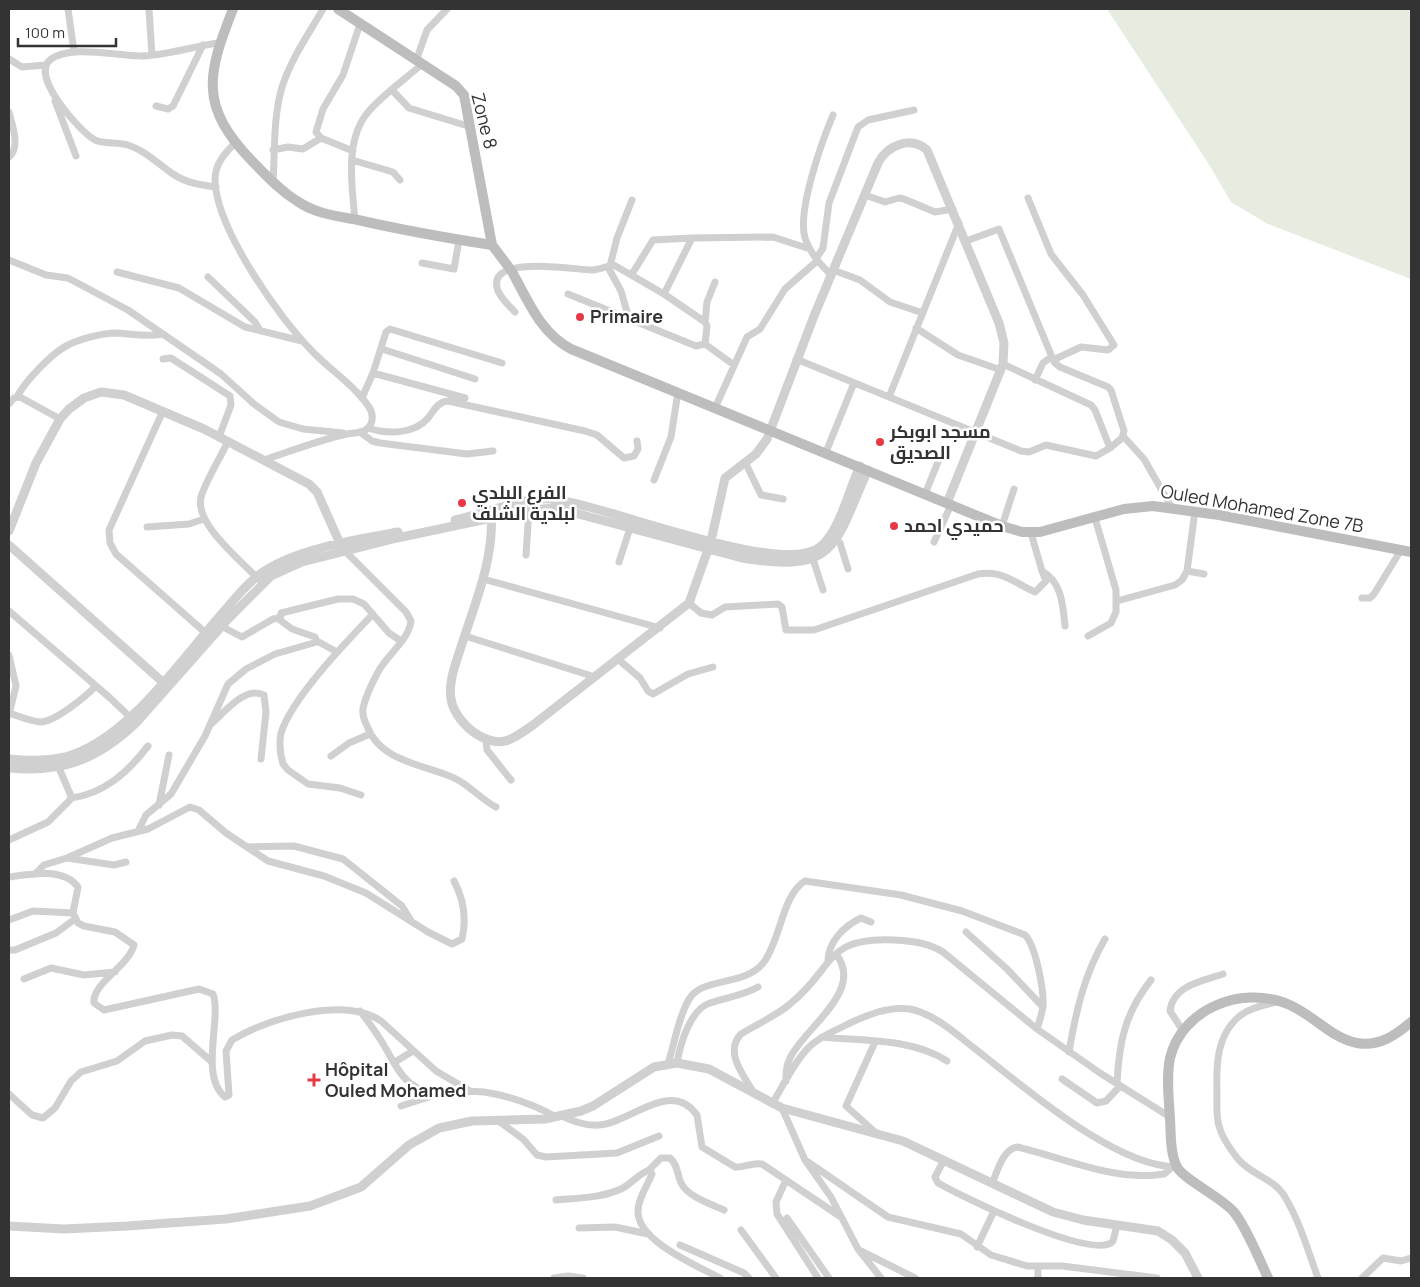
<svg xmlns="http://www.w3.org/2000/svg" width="1420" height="1287" viewBox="0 0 1420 1287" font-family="Manrope,Cairo,sans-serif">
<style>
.green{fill:#e6ecdf}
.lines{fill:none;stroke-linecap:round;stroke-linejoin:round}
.minor{stroke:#d0d0d0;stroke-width:7}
.tertiary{stroke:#d0d0d0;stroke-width:9}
.secondary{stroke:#bdbdbd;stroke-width:10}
.poi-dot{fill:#e63946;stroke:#fff;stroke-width:2}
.labels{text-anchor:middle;stroke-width:5;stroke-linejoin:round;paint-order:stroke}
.street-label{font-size:18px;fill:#333;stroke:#fff}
.poi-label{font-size:18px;font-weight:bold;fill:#333;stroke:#fff;text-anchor:start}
</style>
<rect width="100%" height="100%" fill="#fff"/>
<path class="green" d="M1107,9H1411V279L1268,224L1231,202L1210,166Z"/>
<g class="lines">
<path class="minor" d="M68,9L74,52
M149,9L152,55
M9,59L22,67L46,65
M416,61L427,30L447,9
M392,90L409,108L471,127
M55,101L76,156
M156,106L168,109L173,106L203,45
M235,143C225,153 215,164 215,179C215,227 279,318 312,351C330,370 354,385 369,407C373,413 374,422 368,428C363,434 354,432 347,434C319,440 291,451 264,460
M273,150L288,147L303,149L321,138
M353,151L321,138L316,132L323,109L343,75L360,24
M9,157C21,147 12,125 9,112
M352,160L393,172L400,180
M273,183C275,151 273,118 282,87C291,59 308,35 323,9
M216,187C201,185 186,183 173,174C158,164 146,151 128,145C119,142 102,144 95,140C80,132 30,76 50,60C69,44 116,56 140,56C166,56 193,46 219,43
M865,195L885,202L899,198L904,199L935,212L953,209
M1028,198L1051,254L1083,295L1114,345L1108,350L1081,347L1053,360
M355,220C352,186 344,139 369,111C384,94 404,80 421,65
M966,241L999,229L1054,362L1060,367L1108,387L1111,390L1124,431L1122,438L1110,448
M816,259L823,248L829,203L858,127L868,120L914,110
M9,260L46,275L68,278L128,310L221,374L254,404L279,422L303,429L343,433
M422,263L454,269L459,240
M833,270L860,280L890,302L923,313
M117,272L179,288L245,327L302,341
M632,274L653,240L692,238
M831,275C820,264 810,253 805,238C797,211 822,141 833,115
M208,277L255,322L260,330
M568,294L696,346L705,344
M664,294L705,322L707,326L705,344L734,365
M515,312C509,306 501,298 498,291C484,253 576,270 591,270C597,270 604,267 610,266L617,238L632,200
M629,319L621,291L609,269L612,264L664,294L692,238L773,237L810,249
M705,322L707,302L715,282
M916,328L958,355L1001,370
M382,349L475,379
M163,359L171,358L230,396L231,405L219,437
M796,359L1021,451L1029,452L1046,445L1096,456L1110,448L1095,410L1091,405L1003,364
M373,373L386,332L390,329L502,363
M1035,380L1043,363L1051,357
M17,397C25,381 52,353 68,345C80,339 99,334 113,333C130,333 145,338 162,334
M889,397L959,223
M362,398L373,373L465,398
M9,404L14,398L20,397L60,419
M715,408L747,337L760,329L785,289L817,261
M162,413L109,530L110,543L116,554L208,635
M368,428C386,434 414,435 428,418C434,411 437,402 448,401L585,431L597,435L624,458L634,456L638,449L637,441
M360,432L372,441L380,443L467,454L493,451
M1123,436L1144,459L1172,508
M228,441C220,459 207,478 201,497C194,524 242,561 258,579
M826,452L854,383
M745,462L761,495L783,499
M654,480L671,437L678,392
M925,494L942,452
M1195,511L1187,571L1204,574
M1002,526L1014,489
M147,527L189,524L204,519
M1031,533L1042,571C1062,582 1063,606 1065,626
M837,540L840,543L848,569
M934,542L951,505
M345,551L406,612L411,621C409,640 386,656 378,672C372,683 366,696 363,708C362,714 364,720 367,726C380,761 421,764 452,777C469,784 480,799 496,807
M526,555L529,510
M813,559L823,590
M619,562L630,528
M483,579L660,628
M1362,598H1370L1374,594L1401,550
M1117,601L1175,585L1182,580L1187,571
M689,603L701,613L712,615L725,607L778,604L782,607L786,630H814L978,574C1004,570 1014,583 1035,592L1046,581L1042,571
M9,611L110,698L130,717
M221,626L242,637L273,619L279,618
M465,636L595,677
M1088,636L1111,623L1116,612V590L1095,518
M317,641L337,652
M9,655L16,686L9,715
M619,660L640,678L648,691L653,694L688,674L713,667
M9,713C19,716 29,721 40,722C55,722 85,697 96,686
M211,724C224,713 245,685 264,695L266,712L261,759
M486,738L487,750L511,780
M331,756L349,743L370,734
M361,795L340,788L308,784L288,770L283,764C280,754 279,743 281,733C292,698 347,641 373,614
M71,798C104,794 128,772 148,746
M159,805L169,755
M138,831L146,815L171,794L205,736L228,684L246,669L275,654L317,642L315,637L292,629L280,620L281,613L338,599H353L364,604L389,633L401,641
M9,840L48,822L70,800L71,796L59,768
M247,847L268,861L324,876L366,893L428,932L452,944L462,939C467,918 464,900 454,881
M67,858L114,865L126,862
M35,874L44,865L67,858L112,838L148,829L190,807L199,810L226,833L247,847L294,846L343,859L402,906L412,922
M9,877C30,874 63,867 78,887L73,913L78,923L84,926L115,932L134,945C129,966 92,983 94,1003L104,1010L199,989L213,994C222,1018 199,1076 225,1097L229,1095L226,1051L232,1040C268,1018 344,996 381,1021L436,1071L470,1091
M9,920L33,911L73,913
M966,932L1007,969L1043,1007
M9,950H15L56,933L75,919
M828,961C828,942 844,926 861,918L871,922
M24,979L51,968L84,975L115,972
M1277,1002C1265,1005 1252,1007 1241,1015C1216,1034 1216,1066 1217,1095C1217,1105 1216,1116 1219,1126C1222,1138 1230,1149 1238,1159C1251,1175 1275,1179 1285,1197C1300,1222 1308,1251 1318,1278
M360,1011C367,1020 374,1029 380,1039C389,1052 397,1073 410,1083C435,1102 456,1089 484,1092C510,1096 533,1104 556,1117
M1183,1031L1170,1011C1173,985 1203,981 1223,974
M822,1037C862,1041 912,1038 947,1061
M875,1042L846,1106L875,1132
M1069,1052C1076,1011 1084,975 1105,939
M395,1062L413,1051
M677,1063C680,1045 690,1009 710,1003C727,997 742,996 758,987
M668,1064C674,1045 680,1010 692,995C707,978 747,985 764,962C781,939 782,895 805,881L901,895L962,911L1025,935C1036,946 1044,991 1043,1006C1042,1014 1039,1022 1037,1029
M1062,1079L1097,1103L1106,1101L1120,1086
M786,1081C786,1073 786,1066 790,1058C805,1027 865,991 836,954
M1117,1083C1119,1042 1125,1013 1151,980
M754,1093C743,1075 724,1052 741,1034C757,1024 776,1016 790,1004C835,968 824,936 895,940C912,941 929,943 943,952L1037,1029L1100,1073L1170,1117
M9,1094L32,1115L43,1118L55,1108L71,1081L81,1072L117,1061L145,1041L172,1035L182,1036L212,1062
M772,1104C783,1086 794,1062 809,1047C820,1036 835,1031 848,1024C867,1015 888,1006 910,1009C934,1014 955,1033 974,1048C1022,1085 1114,1167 1177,1167
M401,1106L435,1095
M782,1108L805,1160L831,1197L858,1249L881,1278
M562,1116C573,1121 585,1126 599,1125C630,1123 671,1078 697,1115L702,1147L735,1167C744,1168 752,1162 762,1164L841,1217
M497,1120L523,1139L537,1155L546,1157L617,1153L659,1136
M805,1160L888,1217L961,1234L991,1255L1027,1266H1062L1157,1278
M944,1160L935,1177L938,1183C961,1196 1096,1263 1113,1241L1117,1225
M649,1170L661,1158H670C678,1165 677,1174 681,1183C688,1197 711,1204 724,1210
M786,1180L776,1202L777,1214L818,1278
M992,1184C997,1172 1003,1149 1017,1147C1065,1158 1115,1182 1164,1174L1172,1167
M556,1200C578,1198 603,1198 623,1188C632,1183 640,1173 649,1170L652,1174C647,1186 638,1199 638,1211C637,1241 698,1266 720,1278
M787,1218L829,1278
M579,1228L615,1227L648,1234
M741,1230L776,1278
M680,1245L744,1273L749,1278
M977,1247L994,1211
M861,1251L915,1278
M554,1278L568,1276L583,1278
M1038,1278V1267
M1362,1278L1383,1258L1401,1261L1411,1258"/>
<path class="tertiary" d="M491,510C495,558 475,603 461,647C456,663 448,682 451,699C453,713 466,728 478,735C502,749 513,739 533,725L689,603L711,541L725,478L756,454L767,439L814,316L878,163C887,146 910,135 927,150L999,323L1004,343L1003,364L947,503
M455,520C483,514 522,497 551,499C605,504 781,578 820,547C840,531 849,489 860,466
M9,531L36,463L60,419L69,409L84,398L101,392L124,395L204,429L309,484L317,492L342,548
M9,545L166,685
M9,759C28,761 47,761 65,757C128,741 183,656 226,609C237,596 249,581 263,572C296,549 359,539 398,532
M9,768C62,773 97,760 136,723L228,619L271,576L302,562L397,538L529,510L556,508L742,558C838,574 834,545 868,470
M9,1226L64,1229L127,1226L226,1219L310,1206L361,1187L409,1145L439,1128L472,1121L545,1119L581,1111L593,1106L654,1067L677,1063L709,1069L782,1108L903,1141L1053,1212L1083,1220L1158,1231L1172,1240L1185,1253L1198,1278"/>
<path class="secondary" d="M233,9C207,75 199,106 252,161C266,175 279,190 297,201C316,214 336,216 358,220C402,230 447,238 492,245C498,253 505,262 511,270C528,300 540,333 571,349L1002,526L1022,532H1040L1124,509L1153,506L1219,515L1411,552
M338,9L456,86L464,95L492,245
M1268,1278C1260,1261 1245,1224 1233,1211C1222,1198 1182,1178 1177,1167C1170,1153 1171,1134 1170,1119C1169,1100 1166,1077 1170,1058C1182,1009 1240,986 1285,1003C1311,1012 1330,1038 1357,1043C1379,1047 1396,1035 1411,1022"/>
</g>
<g class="poi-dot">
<circle cx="580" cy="317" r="5"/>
<circle cx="880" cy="442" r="5"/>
<circle cx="462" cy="503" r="5"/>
<circle cx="894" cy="526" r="5"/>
<path d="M311.5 1072.5h5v5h5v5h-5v5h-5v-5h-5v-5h5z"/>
</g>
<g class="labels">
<g class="street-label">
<text transform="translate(484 121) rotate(76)" y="6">Zone 8</text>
<text transform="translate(1262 509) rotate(10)" y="6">Ouled Mohamed Zone 7B</text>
</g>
<g class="poi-label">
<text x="590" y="323">Primaire</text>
<text x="890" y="438">مسجد ابوبكر<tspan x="890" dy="21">الصديق</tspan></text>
<text x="472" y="499">الفرع البلدي<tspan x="472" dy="21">لبلدية الشلف</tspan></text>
<text x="904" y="532">حميدي احمد</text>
<text x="325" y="1076">Hôpital<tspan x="325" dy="21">Ouled Mohamed</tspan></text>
</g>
</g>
<rect width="1420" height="1287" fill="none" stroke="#333333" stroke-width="20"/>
<path d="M18 38v8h98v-8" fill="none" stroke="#333333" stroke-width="2.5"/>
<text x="25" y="38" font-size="15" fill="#333333" stroke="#ffffff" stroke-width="4" paint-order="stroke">100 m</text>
</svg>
